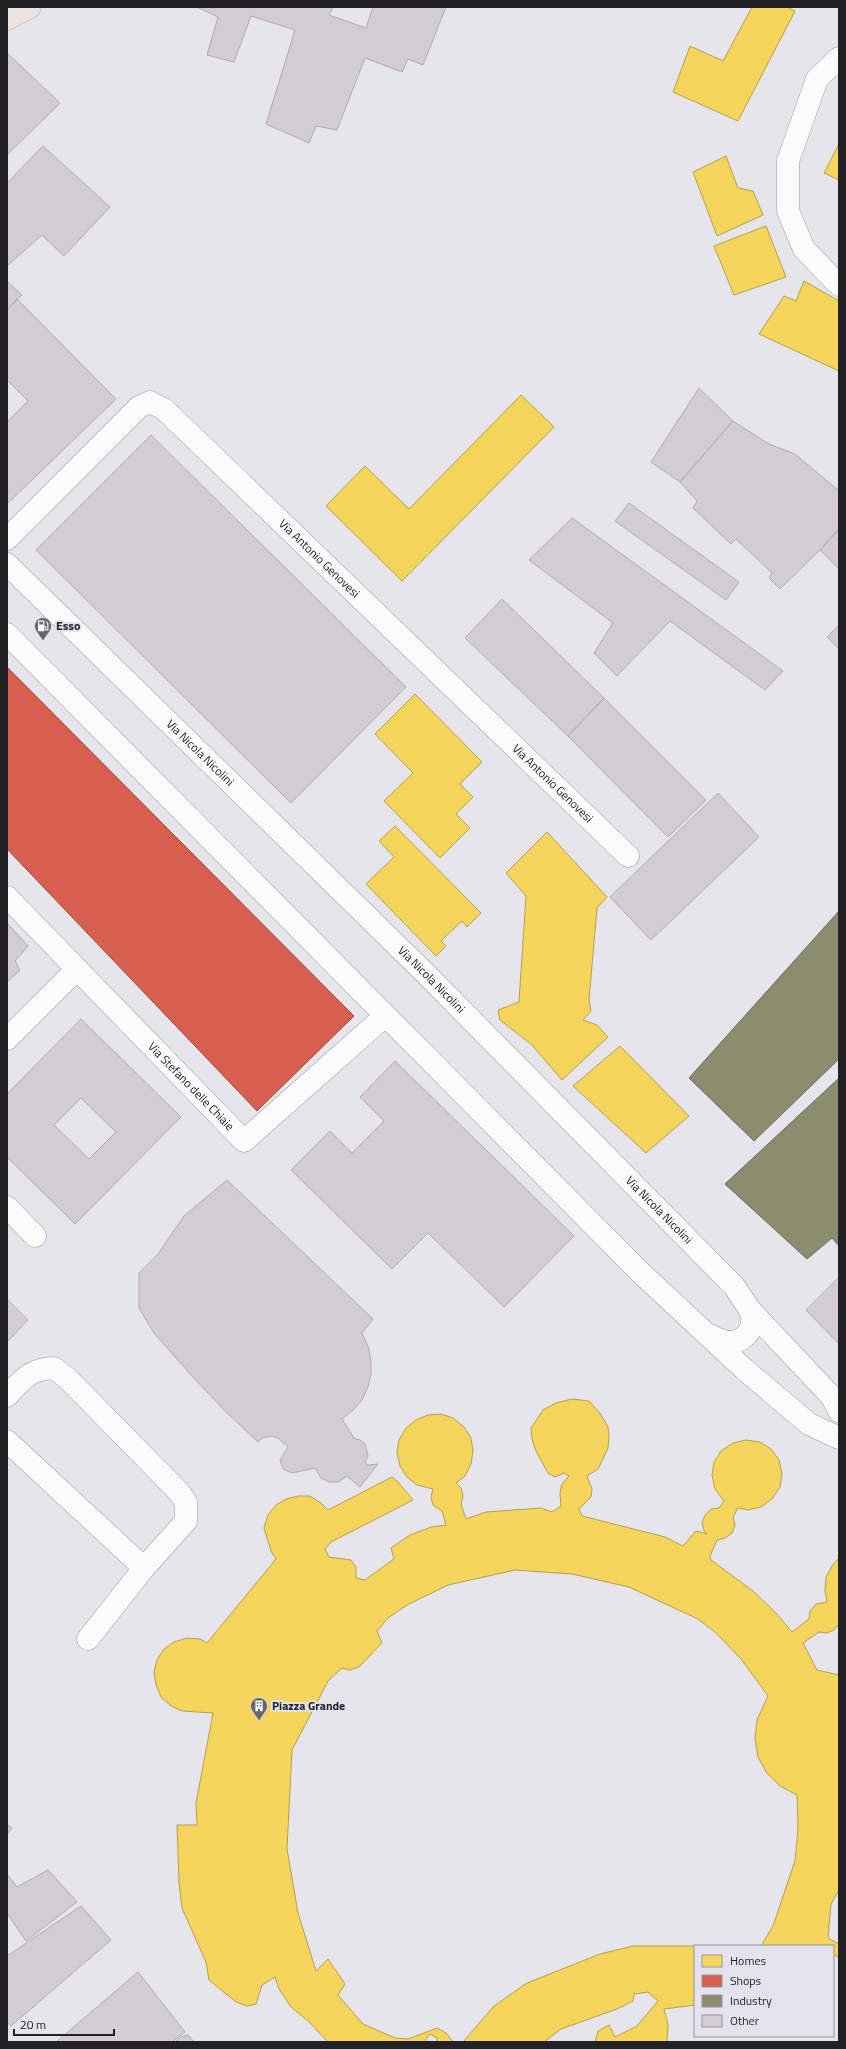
<svg xmlns="http://www.w3.org/2000/svg" width="846" height="2049" viewBox="0 0 846 2049" font-family="'Titillium Web',sans-serif">
<style>
.homes{fill:#f6d55c;stroke:#b69f4c}
.shops{fill:#d6604d;stroke:#a04d41}
.industry{fill:#8c8c6e;stroke:#6c6c58}
.building{fill:#d3ccd1;stroke:#afacb0;fill-rule:evenodd}
.lines{fill:none;stroke-linecap:round;stroke-linejoin:round}
.minor-casing{stroke:#9a9a9f;stroke-width:23}
.highway-casing{stroke:#b8afac;stroke-width:23}
.minor{stroke:#fbfbfc;stroke-width:22}
.highway{stroke:#ece2dd;stroke-width:22}
.labels{text-anchor:middle;stroke-width:4;stroke-linejoin:round;paint-order:stroke}
.street-label{font-size:12px;fill:#222226;stroke:#e3e2ee}
.poi-label{font-size:12px;font-weight:bold;fill:#222226;stroke:#e3e2ee;text-anchor:start}
</style>
<rect width="100%" height="100%" fill="#e5e5eb"/>
<path class="homes" d="M752,7H787L795,11L738,121L673,92L690,46L723,61Z
M839,144V180L824,173Z
M726,156L738,188L753,191L763,215L717,236L693,172Z
M766,226L786,277L734,295L714,246Z
M804,281L839,301V371L759,334L784,296L796,301Z
M521,395L554,427L402,581L326,506L365,466L409,509Z
M415,694L482,762L460,784L473,797L456,814L470,828L440,858L384,801L413,773L375,734Z
M395,826L481,913L467,927L462,921L441,941L446,946L436,956L366,884L394,857L379,841Z
M547,832L607,897L597,908L589,1000L591,1011L583,1020L597,1025L608,1037L562,1080L532,1045L500,1020L498,1010L519,1002L526,896L506,873Z
M620,1046L689,1116L646,1153L573,1086Z
M572,1399L589,1401L600,1413L608,1427L609,1436L608,1448L598,1469L587,1476L592,1489L591,1497L579,1509L582,1516L665,1537L683,1546L696,1531L707,1534L704,1531L702,1523L705,1515L711,1509L719,1508L724,1501L715,1489L712,1475L714,1462L721,1451L733,1443L746,1440L760,1442L771,1449L779,1460L782,1474L780,1487L772,1499L761,1507L748,1510L738,1508L733,1517L735,1525L732,1533L725,1538L717,1540L710,1556L711,1560L753,1591L776,1613L792,1632L809,1619L810,1611L816,1604L827,1602L825,1590L826,1577L832,1566L839,1558V1624L834,1630L827,1633L819,1632L803,1643L817,1670L839,1675V1890L831,1904L828,1938L839,1944V1959L837,1956L833,1955V1946H761L773,1926L795,1861L798,1828L797,1795L780,1786L767,1773L758,1757L755,1739L757,1720L768,1696L741,1659L716,1633L698,1619L629,1587L572,1574L515,1570L448,1585L407,1605L388,1618L377,1631L382,1643L359,1667L349,1670L342,1668L328,1681L292,1750L287,1849L298,1913L316,1971L328,1959L345,1984L338,1995L363,2024L395,2038L408,2039L437,2028L446,2033L453,2042H437V2038L430,2034L424,2042H328L308,2021L291,2007L279,1989L275,1977L262,1985L256,2004L247,2006L236,2002L209,1980L206,1962L182,1908L179,1882L177,1825H197L196,1803L213,1713L182,1711L171,1706L161,1697L156,1685L154,1672L157,1660L164,1649L174,1642L187,1638L200,1639L207,1643L276,1559L271,1551L264,1528L268,1515L276,1505L286,1499L298,1496H310L321,1503L328,1510L392,1477L398,1482L413,1500L331,1542L325,1549L329,1557L351,1560L356,1567V1578L365,1580L394,1559L391,1548L410,1535L431,1527L446,1525L442,1511L433,1505L431,1497L433,1489L417,1485L407,1477L400,1466L397,1453L399,1440L406,1428L416,1420L428,1415L441,1414L453,1418L464,1427L471,1438L473,1451L471,1464L465,1476L456,1483L461,1488L463,1496L461,1504L466,1519L486,1512L541,1508L552,1512L561,1506L560,1493L562,1484L569,1476L564,1473L555,1477L548,1473L536,1451L532,1439L531,1428L543,1410L556,1403Z
M633,1946H695V2005L664,2009L668,2025L667,2042H595L598,2031L609,2025L615,2037L637,2026L658,2001L648,1992L634,1994L633,2001L617,2009L561,2029L544,2042H463L494,2006L527,1983L600,1954Z"/>
<path class="shops" d="M7,667L354,1016L257,1111L7,849Z"/>
<path class="industry" d="M839,911V1059L754,1141L689,1078Z
M839,1078V1246L832,1238L807,1259L725,1184Z"/>
<path class="building" d="M197,7H333L329,15L366,28L373,7H446L423,65L408,59L402,72L365,58L337,130L316,126L309,143L266,124L295,30L251,16L234,62L207,55L218,17Z
M7,53L60,103L7,155Z
M43,146L110,207L64,256L42,235L7,266V183Z
M7,281L22,295L7,310Z
M17,299L116,399L7,504V422L28,401L7,380V310Z
M699,388L733,421L680,482L651,462Z
M733,421L769,444L795,454L839,491V529L820,550L780,589L769,578L772,573L736,539L731,544L693,508L697,501L680,482Z
M151,435L406,687L291,803L36,550Z
M629,503L739,582L726,600L615,521Z
M572,518L783,671L765,690L670,621L617,676L594,653L613,623L529,560Z
M839,529V569L820,550Z
M502,599L604,698L568,736L465,638Z
M839,625V649L827,637Z
M604,698L706,800L668,837L568,736Z
M718,793L759,837L651,940L610,897Z
M7,923L28,946L15,961L20,970L7,982Z
M81,1019L181,1117L75,1224L7,1157V1094ZM81,1098L116,1132L89,1159L54,1125Z
M395,1061L574,1236L504,1307L428,1233L392,1269L291,1170L330,1131L352,1153L384,1121L360,1097Z
M227,1180L373,1319L362,1333L368,1346L371,1360V1374L368,1387L362,1400L353,1410L342,1419L354,1438L360,1440L365,1444L368,1456L365,1462L368,1465L378,1464L360,1487L347,1476L338,1482H329L321,1478L315,1468L292,1473L283,1469L280,1460L288,1447L278,1438L272,1436L262,1438L258,1442L224,1410L191,1375L154,1333L139,1308V1273L158,1254L184,1216Z
M839,1277V1344L806,1310Z
M7,1299L28,1320L7,1342Z
M7,1824L12,1828L7,1834Z
M48,1870L77,1902L26,1941L7,1913V1874L17,1887Z
M81,1906L111,1940L11,2026L7,2022V1956Z
M138,1972L185,2032L172,2042H56Z
M188,2035L194,2042H175L181,2037Z"/>
<g class="lines">
<defs>
<g id="minor">
<path d="M839,58L817,79L788,161V211L804,249L839,285"/>
<path id="s1" d="M7,539L139,407L150,402L164,409L628,856"/>
<path id="s2" d="M7,564L425,973L734,1286L750,1310L832,1397L839,1411"/>
<path d="M7,634L641,1273L744,1369L809,1424L839,1438"/>
<path id="s3" d="M7,897L244,1141L385,1016"/>
<path d="M7,1039L77,969"/>
<path d="M7,1207L35,1236"/>
<path d="M709,1335C714,1337 719,1340 724,1341C737,1345 751,1336 752,1322C753,1319 751,1314 750,1310"/>
<path d="M7,1396C23,1379 30,1369 54,1368L67,1378L178,1491L186,1502V1521L144,1568"/>
<path d="M7,1441L144,1568L88,1639"/>
</g>
<path id="highway" d="M7,19L30,7"/>
</defs>
<use href="#minor" class="minor-casing"/>
<use href="#highway" class="highway-casing"/>
<use href="#minor" class="minor"/>
<use href="#highway" class="highway"/>
</g>
<defs>
<symbol id="fuel-pin" viewBox="-11 -11 22 30"><path d="M0 17L-7.5 6A9.5 9.5 0 1 1 7.5 6Z" fill="#66666b" stroke="#e3e2ee"/><path d="M-5.5-6h7V0h2V4h1.3V-2.5L3-4.5l.8-.8L6-3V5H2.5V1h-1V6h-7ZM-4.2-4.7v3.2H.2V-4.7Z" fill="#fff"/></symbol>
<symbol id="building-pin" viewBox="-11 -11 22 30"><path d="M0 17L-7.5 6A9.5 9.5 0 1 1 7.5 6Z" fill="#66666b" stroke="#e3e2ee"/><path d="M-4-6H4V6H1V3H-1V6H-4ZM-2.5-4.3h1.7v1.8h-1.7ZM.8-4.3h1.7v1.8H.8ZM-2.5-1h1.7V.8h-1.7ZM.8-1h1.7V.8H.8Z" fill="#fff"/></symbol>
</defs>
<g fill-rule="evenodd">
<use href="#fuel-pin" x="33" y="616" width="20" height="27"/>
<use href="#building-pin" x="249" y="1696" width="20" height="27"/>
</g>
<g class="labels">
<g class="street-label">
<text dy="4" stroke="none"><textPath href="#s1" startOffset="430">Via Antonio Genovesi</textPath></text>
<text dy="4" stroke="none"><textPath href="#s2" startOffset="270">Via Nicola Nicolini</textPath></text>
<text dy="4" stroke="none"><textPath href="#s1" startOffset="754">Via Antonio Genovesi</textPath></text>
<text dy="4" stroke="none"><textPath href="#s2" startOffset="594">Via Nicola Nicolini</textPath></text>
<text dy="4" stroke="none"><textPath href="#s3" startOffset="264">Via Stefano delle Chiaie</textPath></text>
<text dy="4" stroke="none"><textPath href="#s2" startOffset="918">Via Nicola Nicolini</textPath></text>
</g>
<g class="poi-label">
<text x="56" y="630">Esso</text>
<text x="272" y="1710">Piazza Grande</text>
</g>
</g>
<rect width="846" height="2049" fill="none" stroke="#222226" stroke-width="16"/>
<rect x="694" y="1945" width="140" height="92" fill="#e3e2ee" stroke="#96959e"/>
<rect x="702" y="1955" width="20" height="12" fill="#f6d55c" stroke="#96959e"/>
<text x="730" y="1965" font-size="12" fill="#222226">Homes</text>
<rect x="702" y="1975" width="20" height="12" fill="#d6604d" stroke="#96959e"/>
<text x="730" y="1985" font-size="12" fill="#222226">Shops</text>
<rect x="702" y="1995" width="20" height="12" fill="#8c8c6e" stroke="#96959e"/>
<text x="730" y="2005" font-size="12" fill="#222226">Industry</text>
<rect x="702" y="2015" width="20" height="12" fill="#d3ccd1" stroke="#96959e"/>
<text x="730" y="2025" font-size="12" fill="#222226">Other</text>
<path d="M14 2029v6h100v-6" fill="none" stroke="#222226" stroke-width="2"/>
<text x="20" y="2029" font-size="12" fill="#222226" stroke="#e3e2ee" stroke-width="3" paint-order="stroke">20 m</text>
</svg>
